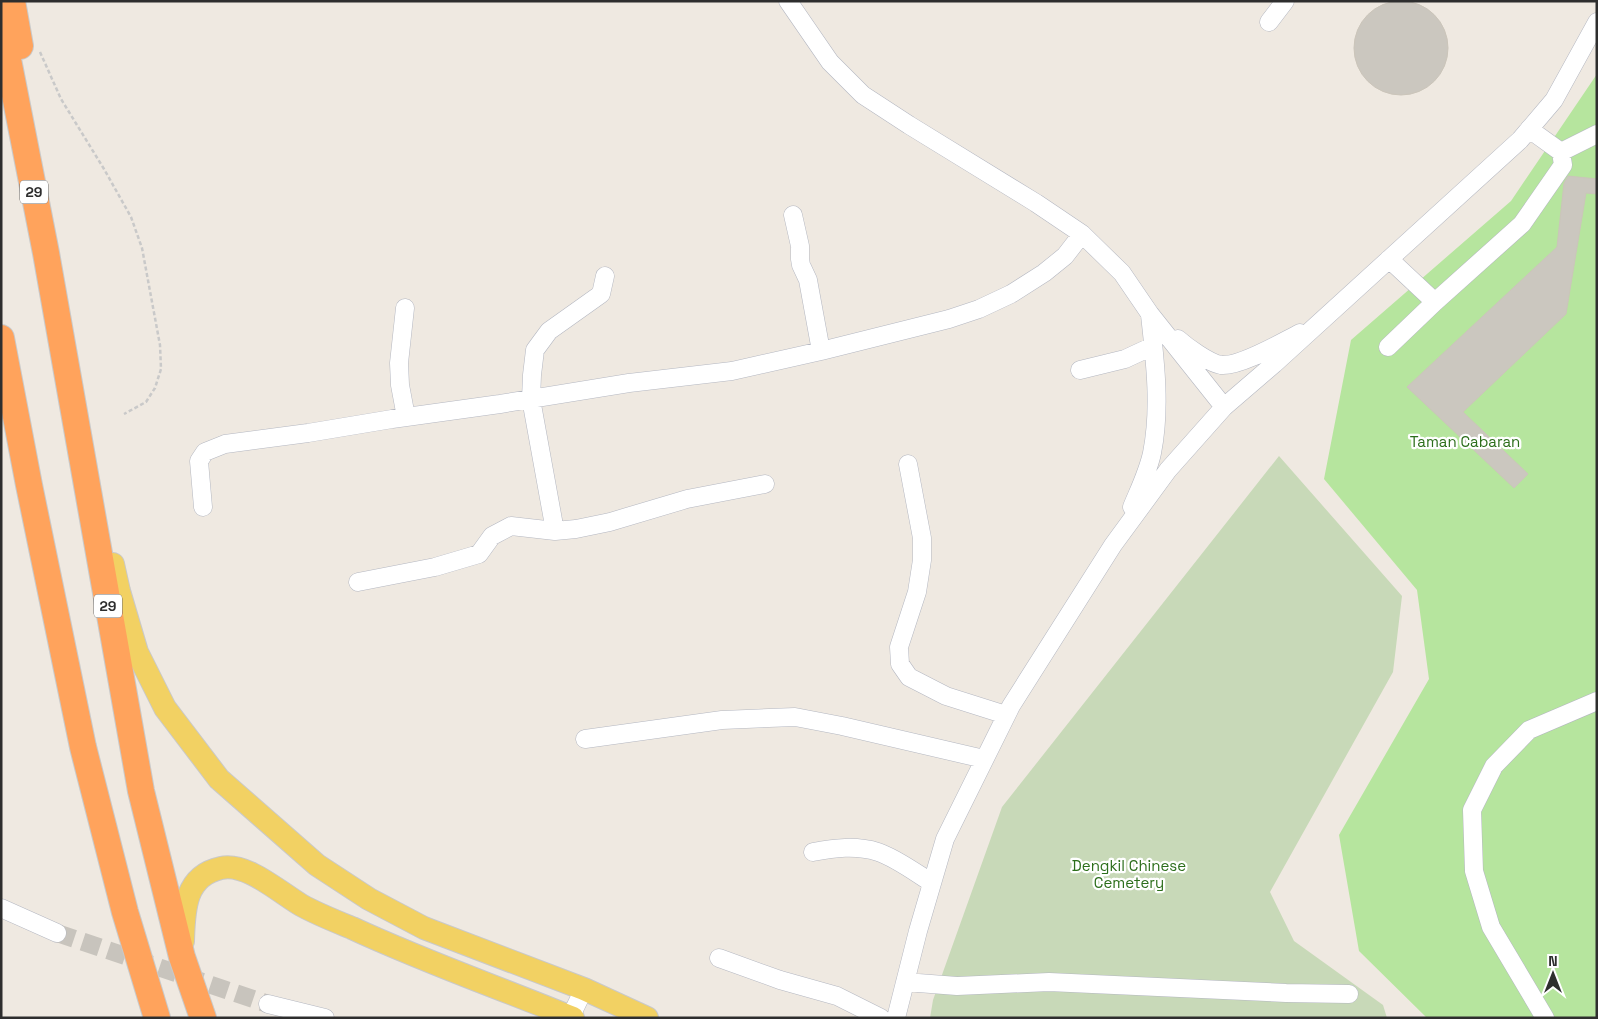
<svg xmlns="http://www.w3.org/2000/svg" width="1598" height="1019" viewBox="0 0 1598 1019" font-family="'Space Grotesk',sans-serif">
<style>
.green{fill:#b6e59e}
.cemetery{fill:#c8d9b8}
.building{fill:#cbc7bf;stroke:#cbc5ba}
.lines{fill:none;stroke-linecap:round;stroke-linejoin:round}
.minor-tunnel{stroke:#c8c4bd;stroke-width:18;stroke-dasharray:18 9;stroke-linecap:butt}
.minor-casing{stroke:#b4b7c1;stroke-width:19}
.major-casing{stroke:#c9c9c9;stroke-width:24}
.highway-casing{stroke:#c9c9c9;stroke-width:28}
.path{stroke:#c9c9c9;stroke-width:2.5;stroke-dasharray:4 2.5;stroke-linecap:butt}
.minor{stroke:#fff;stroke-width:18}
.major{stroke:#f2d163;stroke-width:22}
.highway{stroke:#ffa35c;stroke-width:26}
.labels{text-anchor:middle;stroke-width:4.5;stroke-linejoin:round;paint-order:stroke}
.shield{fill:#fff;stroke:#6d6d6d;stroke-width:1}
.shield-label{font-size:14px;font-weight:bold;fill:#2e2e2e}
.park-label{font-size:15px;fill:#2c6e1b;stroke:#fff}
</style>
<rect width="100%" height="100%" fill="#efe9e1"/>
<path class="green" d="M1597,74V1018H1427L1359,951L1339,835L1429,679L1417,590L1324,479L1351,340L1511,201Z"/>
<path class="cemetery" d="M1279,456L1402,596L1393,672L1270,892L1294,941L1383,1005L1387,1018H930L933,1000L1002,807Z"/>
<path class="building" d="M1354 48a47 47 0 1 1 94 0a47 47 0 1 1-94 0Z
M1568,176L1597,179V194L1586,193L1566,314L1463,412L1528,474L1514,488L1407,387L1557,247L1564,183Z"/>
<g class="lines">
<path class="minor-tunnel" d="M57,933L268,1004"/>
<defs>
<path id="minor" d="M788,1L830,62L863,95L909,125L1036,203L1082,234L1122,273L1150,314L1224,407
M1269,22L1285,1
M1561,152L1597,134
M793,215L800,246V259L801,265L808,280L821,351
M1389,259L1435,302L1522,224L1563,165L1561,152L1529,129
M405,308L399,363L400,385L406,417
M1178,339C1187,347 1209,363 1221,365C1240,367 1282,342 1300,333
M1388,347L1435,302
M1080,370L1125,359L1153,346
M908,464L922,538V560L917,592L899,647L900,664L909,677L946,696L1006,715
M203,507L199,461L205,452L225,444L308,433L392,419L500,404L629,383L732,371L821,351L949,319L979,309L1011,294L1044,273L1065,256L1082,234
M1132,507C1139,490 1148,472 1152,453C1161,408 1155,360 1150,315
M555,531L531,399L532,375L535,350L549,331L601,294L605,276
M358,582L435,567L479,554L492,536L511,526L555,531L576,529L610,522L687,499L765,484
M585,739L722,720L795,717L842,726L984,759
M813,852C834,848 856,845 878,852C896,858 916,873 932,883
M1,908L57,933
M719,958L780,980L837,996L881,1018
M905,982L957,986L1049,982L1286,993L1349,994
M268,1004L325,1018
M570,1018L584,989
M896,1018L918,931L945,839L1011,706L1113,545L1168,470L1224,407L1274,364L1520,140L1554,100L1597,22
M1545,1018L1491,927L1474,871L1472,810L1494,766L1529,730L1597,701"/>
<path id="major" d="M113,564L119,591L137,652L165,708L219,779L317,865L369,899L424,928L584,989L647,1018
M183,941C184,911 184,876 221,868C246,862 279,892 301,905C317,914 335,921 352,928C425,962 500,988 573,1018"/>
<path id="highway" d="M12,1L20,46
M1,24L46,253L141,791L182,957L203,1018
M1,338L29,485L83,747L125,912L157,1018"/>
</defs>
<use href="#minor" class="minor-casing"/>
<use href="#major" class="major-casing"/>
<use href="#highway" class="highway-casing"/>
<path class="path" d="M40,52L61,99L104,169L131,217L142,248L160,345L161,369L155,388L146,402L124,414"/>
<use href="#minor" class="minor"/>
<use href="#major" class="major"/>
<use href="#highway" class="highway"/>
</g>
<g class="labels">
<g class="shield">
<rect x="20" y="180.5" width="28" height="23" rx="4"/>
<rect x="94" y="594.5" width="28" height="23" rx="4"/>
</g>
<g class="shield-label">
<text x="34" y="197">29</text>
<text x="108" y="611">29</text>
</g>
<g class="park-label">
<text x="1465" y="447">Taman Cabaran</text>
<text x="1129" y="871">Dengkil Chinese<tspan x="1129" dy="17">Cemetery</tspan></text>
</g>
</g>
<rect width="1598" height="1019" fill="none" stroke="#2e2e2e" stroke-width="5"/>
<g transform="translate(1553 974)" stroke="#ffffff" stroke-width="4" paint-order="stroke">
<path d="M0-4L9 19L0 12L-9 19Z" fill="#2e2e2e"/>
<text y="-8" font-size="14" font-weight="bold" text-anchor="middle" fill="#2e2e2e">N</text>
</g>
</svg>
